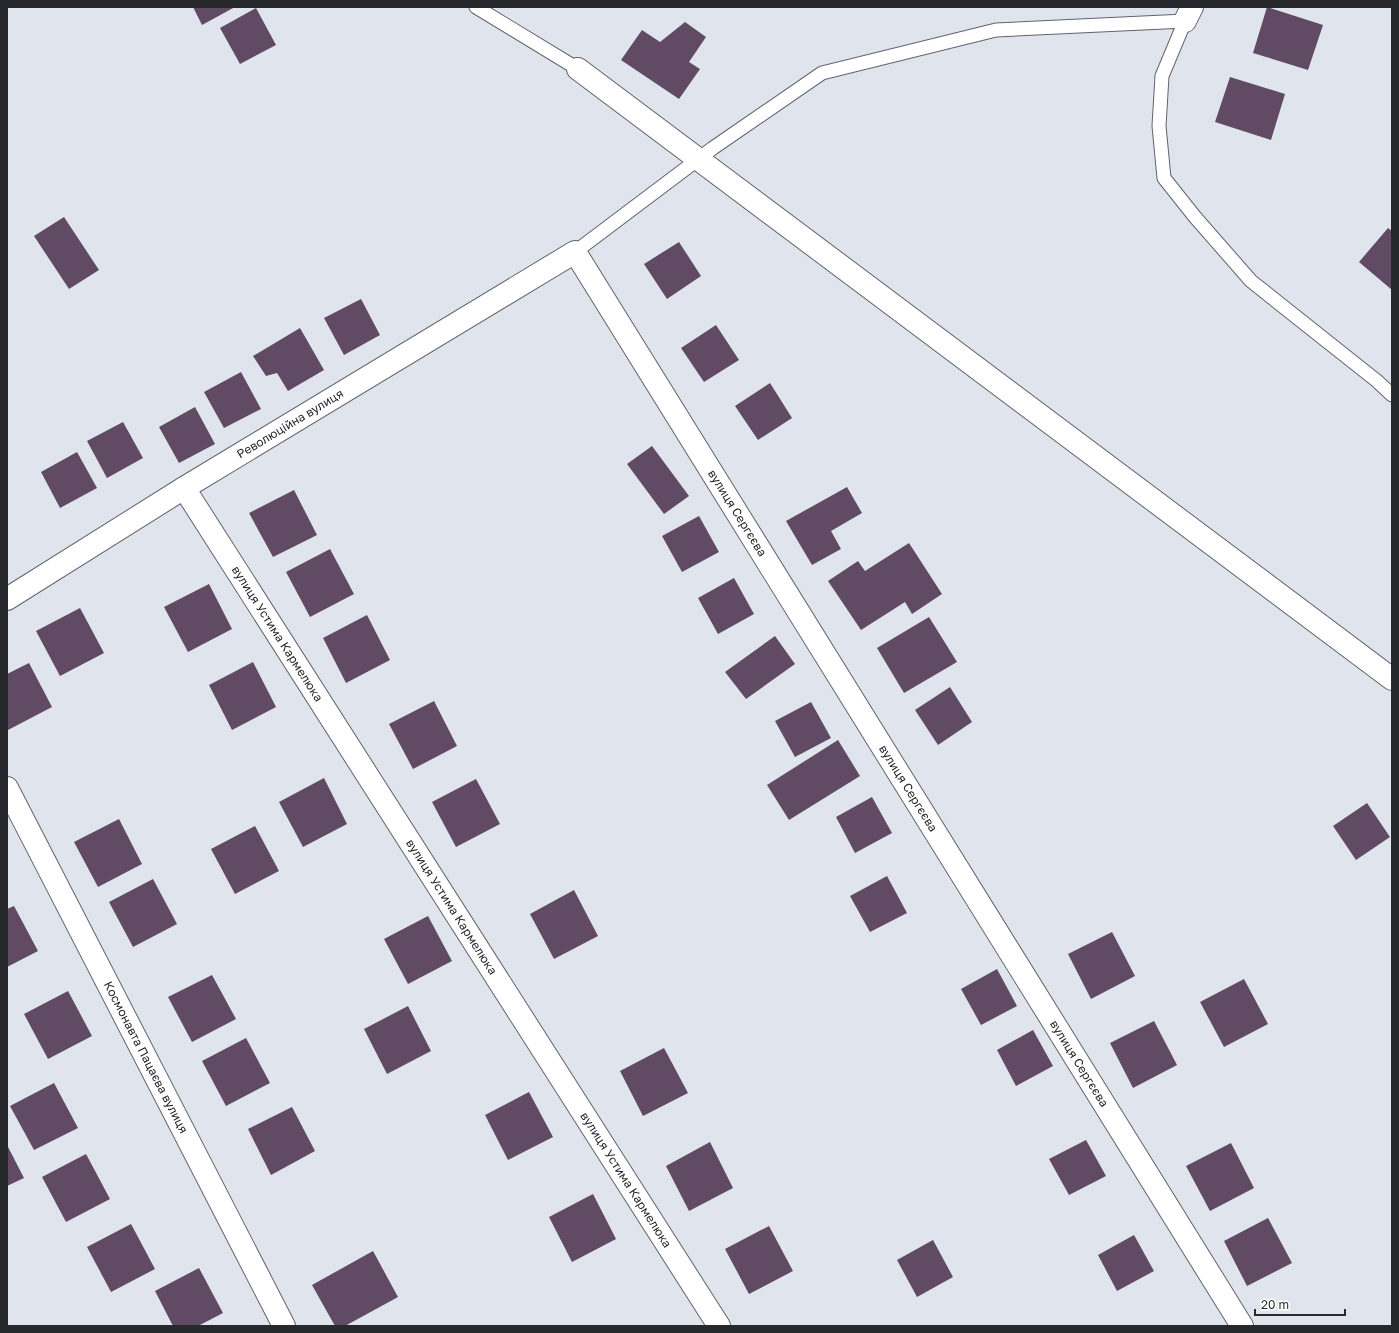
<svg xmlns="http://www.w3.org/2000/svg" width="1399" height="1333" viewBox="0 0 1399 1333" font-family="'Golos Text',sans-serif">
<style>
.building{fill:#614a63}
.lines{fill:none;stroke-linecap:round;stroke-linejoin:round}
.service-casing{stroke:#61646c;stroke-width:15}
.minor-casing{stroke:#61646c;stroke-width:24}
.service{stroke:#fff;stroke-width:13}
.minor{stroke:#fff;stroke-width:22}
.labels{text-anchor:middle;stroke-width:4;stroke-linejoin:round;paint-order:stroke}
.street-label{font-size:12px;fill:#27282b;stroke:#fff}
</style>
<rect width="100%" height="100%" fill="#e0e4ed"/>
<path class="building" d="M193,7H235L202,25Z
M1267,7L1323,25L1308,70L1253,53Z
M256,8L276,45L240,64L220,28Z
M685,22L706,37L689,62L700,69L679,99L621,60L642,30L660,42Z
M1230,77L1285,94L1271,140L1215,122Z
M64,217L99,270L69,289L34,236Z
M1388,228L1392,231V290L1359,262Z
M679,242L701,276L667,299L644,264Z
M361,299L380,335L344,355L324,318Z
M716,325L739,360L704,382L681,348Z
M300,328L324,370L288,391L277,373L266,376L253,356Z
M241,372L261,409L224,428L204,392Z
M770,383L792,418L758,440L735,406Z
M195,407L215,444L179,463L159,427Z
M123,422L143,458L107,478L87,441Z
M652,446L689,496L664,514L627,464Z
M77,452L97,488L60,508L41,472Z
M847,487L862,513L831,531L841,549L812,565L786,521Z
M294,490L317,535L273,557L249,513Z
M699,516L719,552L682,572L662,536Z
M909,543L942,594L912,614L905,602L861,630L828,581L858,561L865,571Z
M330,549L354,594L310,617L286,572Z
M734,578L754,614L718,634L698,598Z
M209,584L232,629L188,652L164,607Z
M80,608L104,653L60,676L36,631Z
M367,615L390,660L346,683L323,638Z
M929,617L957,662L904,693L877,648Z
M775,636L795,664L746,699L725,672Z
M253,662L276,707L232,730L209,685Z
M29,663L52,707L8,730L7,674Z
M950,687L972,722L938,745L915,710Z
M434,701L457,746L413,769L389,724Z
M811,702L831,738L795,757L775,721Z
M838,740L860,776L789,820L767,785Z
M324,778L347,824L303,847L279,802Z
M476,779L500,824L456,847L432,802Z
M872,797L892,833L855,853L836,817Z
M1367,803L1390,837L1356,860L1333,826Z
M119,819L142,864L98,887L74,842Z
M255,826L279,871L235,894L211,849Z
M887,876L907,913L870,932L850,896Z
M153,879L177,924L133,947L109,902Z
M574,890L598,936L554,959L530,914Z
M14,906L38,951L7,967V909Z
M428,916L452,961L408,984L384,939Z
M1112,932L1135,976L1091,999L1068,954Z
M997,969L1017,1006L981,1025L961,989Z
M212,975L236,1019L192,1042L168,997Z
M1244,979L1268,1024L1224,1047L1200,1002Z
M68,991L92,1036L48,1059L24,1014Z
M408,1006L431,1051L387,1074L364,1029Z
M1154,1021L1177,1065L1133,1088L1110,1043Z
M1033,1030L1053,1066L1016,1086L997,1050Z
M246,1038L270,1083L226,1106L202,1061Z
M664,1048L688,1093L643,1116L620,1071Z
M54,1083L78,1128L34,1150L10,1106Z
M529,1092L553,1137L508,1160L485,1115Z
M292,1107L315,1151L271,1175L248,1129Z
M1086,1140L1106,1176L1069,1195L1049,1159Z
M710,1142L733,1188L689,1211L666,1166Z
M1231,1143L1254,1188L1210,1211L1186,1166Z
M7,1145L24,1178L7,1186Z
M86,1154L110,1199L66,1222L42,1177Z
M593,1194L616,1239L572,1262L549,1217Z
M1268,1218L1292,1263L1247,1286L1224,1241Z
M131,1224L155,1269L111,1292L87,1247Z
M769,1226L793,1271L749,1294L725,1249Z
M1134,1235L1154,1271L1117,1291L1098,1255Z
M933,1240L953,1277L917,1297L897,1260Z
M373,1251L398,1297L345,1326H335L312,1285Z
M199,1268L223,1313L198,1326H173L155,1291Z"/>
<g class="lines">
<defs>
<path id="service" d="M476,7L578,69
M575,252L713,148L822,73L996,30L1185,21L1162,76L1159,126L1164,178L1195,217L1251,281L1377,381L1392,395"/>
<g id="minor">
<path d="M1185,21L1192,7"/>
<path d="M578,69L1392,679"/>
<path id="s1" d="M184,488L719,1326"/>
<path id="s2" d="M7,599L184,488L575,252L1242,1326"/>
<path id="s3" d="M7,788L284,1326"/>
</g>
</defs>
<use href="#service" class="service-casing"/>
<use href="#minor" class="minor-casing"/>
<use href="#service" class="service"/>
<use href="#minor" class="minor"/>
</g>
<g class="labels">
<g class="street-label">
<text dy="4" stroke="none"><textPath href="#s2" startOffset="333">Революційна вулиця</textPath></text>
<text dy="4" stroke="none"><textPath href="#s2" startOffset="973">вулиця Сергєєва</textPath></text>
<text dy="4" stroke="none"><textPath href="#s1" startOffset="173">вулиця Устима Кармелюка</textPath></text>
<text dy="4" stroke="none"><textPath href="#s2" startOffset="1297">вулиця Сергєєва</textPath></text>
<text dy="4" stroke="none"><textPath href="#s1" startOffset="497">вулиця Устима Кармелюка</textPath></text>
<text dy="4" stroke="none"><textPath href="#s3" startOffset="303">Космонавта Пацаєва вулиця</textPath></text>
<text dy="4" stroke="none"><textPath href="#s2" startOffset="1621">вулиця Сергєєва</textPath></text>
<text dy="4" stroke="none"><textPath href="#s1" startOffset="821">вулиця Устима Кармелюка</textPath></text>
</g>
</g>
<rect width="1399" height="1333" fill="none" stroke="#27282b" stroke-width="16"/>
<path d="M1255 1309v6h90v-6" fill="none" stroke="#27282b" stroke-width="2"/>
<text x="1261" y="1309" font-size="12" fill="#27282b" stroke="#ffffff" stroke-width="3" paint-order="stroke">20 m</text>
</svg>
